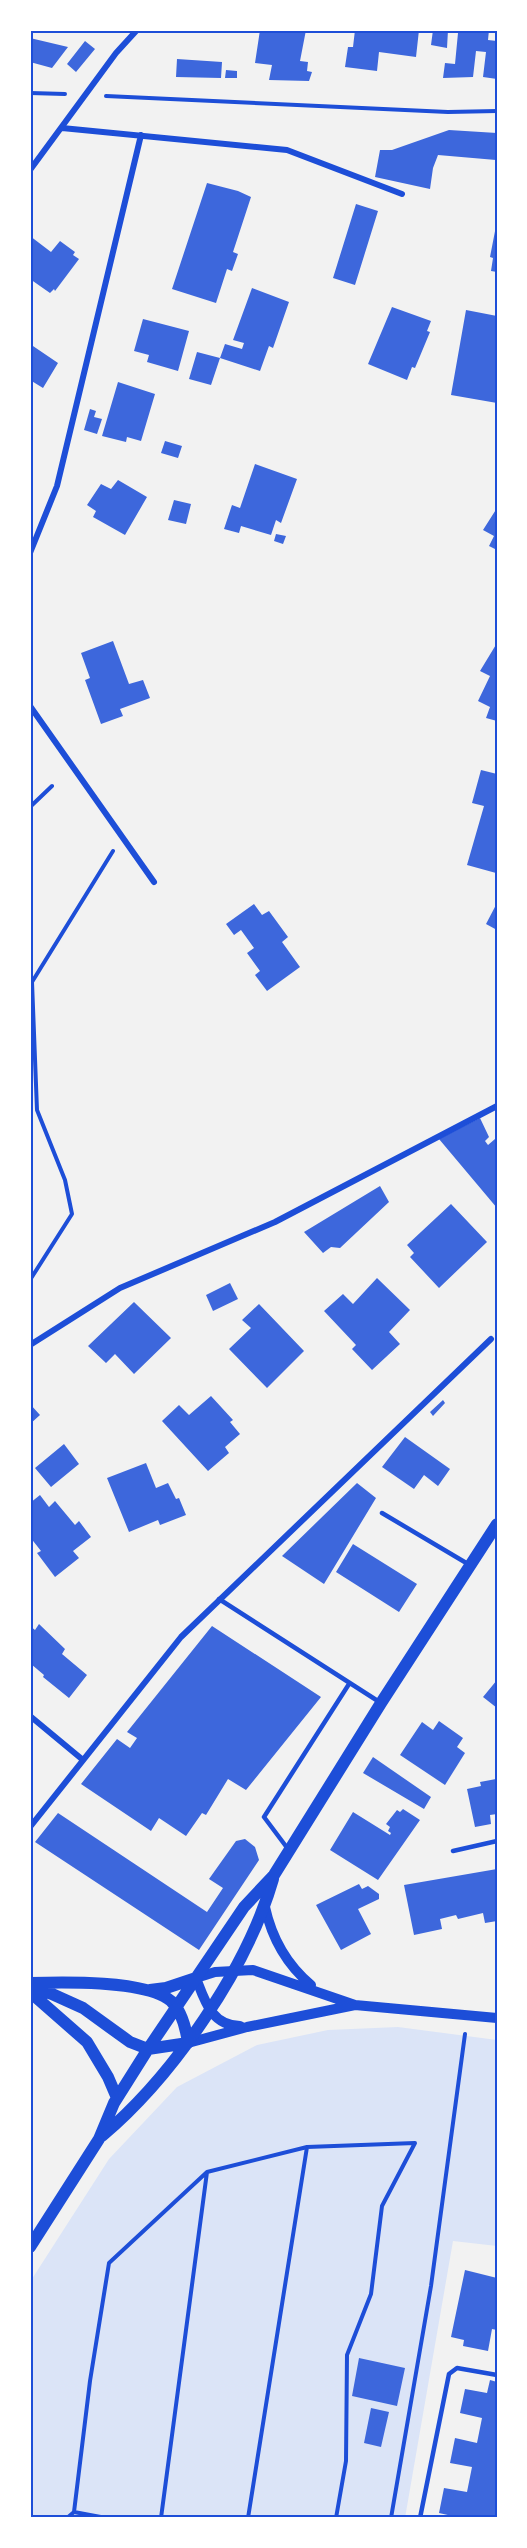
<svg xmlns="http://www.w3.org/2000/svg" width="527" height="2548" viewBox="0 0 527 2548" font-family="'Golos Text',sans-serif">
<style>
.green{fill:#dbe4f7}
.building{fill:#3d67dc}
.lines{fill:none;stroke-linecap:round;stroke-linejoin:round}
.path{stroke:#1d4ed8;stroke-width:4}
.service{stroke:#1d4ed8;stroke-width:4.5}
.minor{stroke:#1d4ed8;stroke-width:6}
.tertiary{stroke:#1d4ed8;stroke-width:10}
.secondary{stroke:#1d4ed8;stroke-width:12}
.neatline{fill:none;stroke:#1d4ed8;stroke-width:2}
</style>
<rect width="100%" height="100%" fill="#f2f2f2"/>
<path class="green" d="M398,2027L497,2040V2246L453,2241L405,2518H30V2282L109,2159L177,2087L257,2045L328,2030Z"/>
<path class="building" d="M260,30H306L300,61L308,62L307,71L312,72L309,81L269,80L272,65L255,63Z
M355,30H419L416,57L379,52L377,71L345,67L348,47H353Z
M433,30H448L447,48L431,45Z
M449,30H489L488,40L497,41V79L483,77L486,52L476,51L473,77L443,78L445,63L455,64L458,33Z
M30,38L68,47L52,68L30,62Z
M85,41L95,49L76,72L67,64Z
M177,59L222,62L221,78L176,77Z
M226,70L237,71V78H225Z
M449,130L497,133L496,160L438,155L433,168L430,189L375,177L380,150H392Z
M207,183L238,191L251,197L233,252L238,254L232,271L227,269L216,303L172,289Z
M356,204L378,211L355,285L333,278Z
M496,226H497V272L491,271L493,258L490,257Z
M30,236L51,252L60,241L75,252L73,255L79,259L55,291L54,289L50,293L30,279Z
M252,288L289,302L273,348L269,346L260,371L220,358L225,344L242,349L244,343L233,340Z
M392,307L431,321L427,331L430,332L415,368L412,367L407,380L368,364Z
M466,310L497,316V403L451,395Z
M143,319L189,331L178,371L147,362L149,355L134,351Z
M30,344L58,363L43,388L30,380Z
M197,352L220,358L211,385L189,379Z
M118,382L155,394L141,441L127,437L126,442L102,436Z
M90,409L96,411L94,417L102,419L97,434L84,430Z
M165,441L182,446L178,458L161,453Z
M255,464L297,479L281,523L276,520L271,535L241,526L239,533L224,529L232,505L240,508Z
M118,480L147,497L125,535L93,517L96,511L87,505L101,484L111,489Z
M174,500L191,504L186,524L168,520Z
M497,508V550L489,546L494,536L483,530Z
M276,534L286,536L283,544L274,541Z
M113,641L129,684L143,680L150,698L120,709L123,716L101,724L85,680L90,678L81,653Z
M497,643V721L486,718L490,707L478,701L490,676L480,671Z
M481,770L497,774L496,873L467,865L484,806L472,803Z
M497,903V930L486,924Z
M254,904L262,915L269,911L288,937L282,942L300,967L267,991L255,975L260,971L247,953L254,948L241,930L234,935L226,924Z
M480,1118L489,1137L485,1141L488,1145L495,1139L497,1142V1208L439,1139Z
M380,1186L389,1202L340,1248L331,1247L323,1253L304,1232Z
M451,1204L487,1242L439,1288L410,1257L414,1253L407,1245Z
M377,1278L410,1310L389,1332L400,1344L372,1370L352,1349L356,1345L324,1311L343,1294L353,1304Z
M230,1283L238,1299L213,1311L206,1295Z
M134,1302L171,1338L134,1374L115,1354L106,1363L88,1346Z
M259,1304L304,1351L267,1388L229,1349L251,1328L242,1320Z
M211,1396L233,1420L230,1422L240,1434L225,1447L229,1453L208,1471L162,1421L179,1405L189,1415Z
M443,1400L445,1403L433,1416L430,1412Z
M30,1404L40,1415L30,1424Z
M405,1437L450,1469L438,1486L424,1475L414,1489L382,1467Z
M64,1444L79,1464L51,1487L35,1468Z
M146,1463L156,1488L168,1483L176,1499L179,1498L186,1515L160,1525L158,1520L129,1532L107,1478Z
M357,1483L376,1498L324,1584L282,1556Z
M40,1495L49,1507L55,1501L75,1525L79,1521L91,1537L73,1551L79,1558L55,1577L37,1553L41,1551L30,1537V1503Z
M353,1544L417,1584L399,1612L336,1572Z
M39,1624L65,1649L62,1654L87,1675L69,1698L43,1677L44,1675L31,1664L30,1626L35,1630Z
M212,1626L321,1697L246,1790L228,1779L206,1815L202,1813L186,1836L159,1818L151,1831L81,1784L117,1739L130,1748L137,1738L127,1732Z
M497,1680V1708L483,1697Z
M439,1721L463,1738L457,1747L465,1753L445,1785L400,1755L422,1722L433,1730Z
M373,1757L431,1797L424,1809L363,1773Z
M496,1779L497,1814L490,1815L491,1824L475,1827L467,1789L481,1786L480,1782Z
M403,1809L420,1820L378,1880L330,1850L353,1812L390,1835L391,1833L388,1831L390,1827L386,1824L397,1810L400,1812Z
M58,1813L207,1912L223,1888L209,1879L236,1841L245,1839L255,1847L259,1860L199,1950L35,1842Z
M497,1869V1921L485,1923L483,1913L458,1919L456,1915L440,1919L442,1929L414,1935L404,1885Z
M359,1884L362,1889L368,1886L379,1894V1899L358,1909L371,1934L341,1950L316,1905Z
M465,2270L497,2278V2330L492,2329L488,2351L463,2346L464,2340L451,2337Z
M359,2358L405,2368L397,2406L352,2396Z
M490,2380L497,2382V2518H461L439,2513L444,2488L467,2492L472,2467L450,2463L455,2438L477,2443L482,2418L460,2413L465,2389L487,2393Z
M371,2408L389,2412L381,2447L364,2443Z"/>
<g class="lines">
<path class="path" d="M30,93L65,94
M106,96L448,112L497,111
M30,807L52,786
M30,1280L72,1214L65,1180L37,1110L32,982L113,851
M74,2512L106,2518
M67,2518L74,2512L90,2381L109,2263L207,2172L307,2147L415,2143L382,2206L371,2294L347,2355L346,2461L336,2518
M161,2518L207,2172
M248,2518L307,2147
M391,2518L431,2286L465,2034"/>
<path class="service" d="M382,1513L468,1564
M219,1599L381,1703
M288,1849L264,1817L349,1684
M453,1851L497,1841
M420,2518L449,2374L457,2368L497,2375"/>
<path class="minor" d="M62,128L287,150L402,194
M30,170L116,53L137,30
M30,553L57,486L141,135
M30,706L154,882
M30,1345L120,1288L275,1222L497,1106
M30,1716L83,1760
M30,1827L181,1637L491,1339"/>
<path class="tertiary" d="M265,1907C272,1939 286,1964 311,1985
M240,2026C211,2025 205,2001 196,1978L215,1972L253,1970L355,2005
M188,2043L247,2027L355,2005L497,2018"/>
<path class="secondary" d="M30,1983C63,1982 146,1980 171,2001C182,2011 186,2029 188,2043
M30,1987L52,1994L83,2008L130,2042L148,2049L188,2043
M150,1990L166,1988L196,1978
M30,1992L87,2042L108,2077L117,2098
M102,2136C173,2076 247,1969 273,1879
M30,2247L99,2139L114,2103L148,2049L244,1907L274,1875L381,1703L497,1524"/>
</g>
<rect width="527" height="2548" fill="none" stroke="#ffffff" stroke-width="63"/>
<rect x="32" y="32" width="464" height="2484" class="neatline"/>
</svg>
